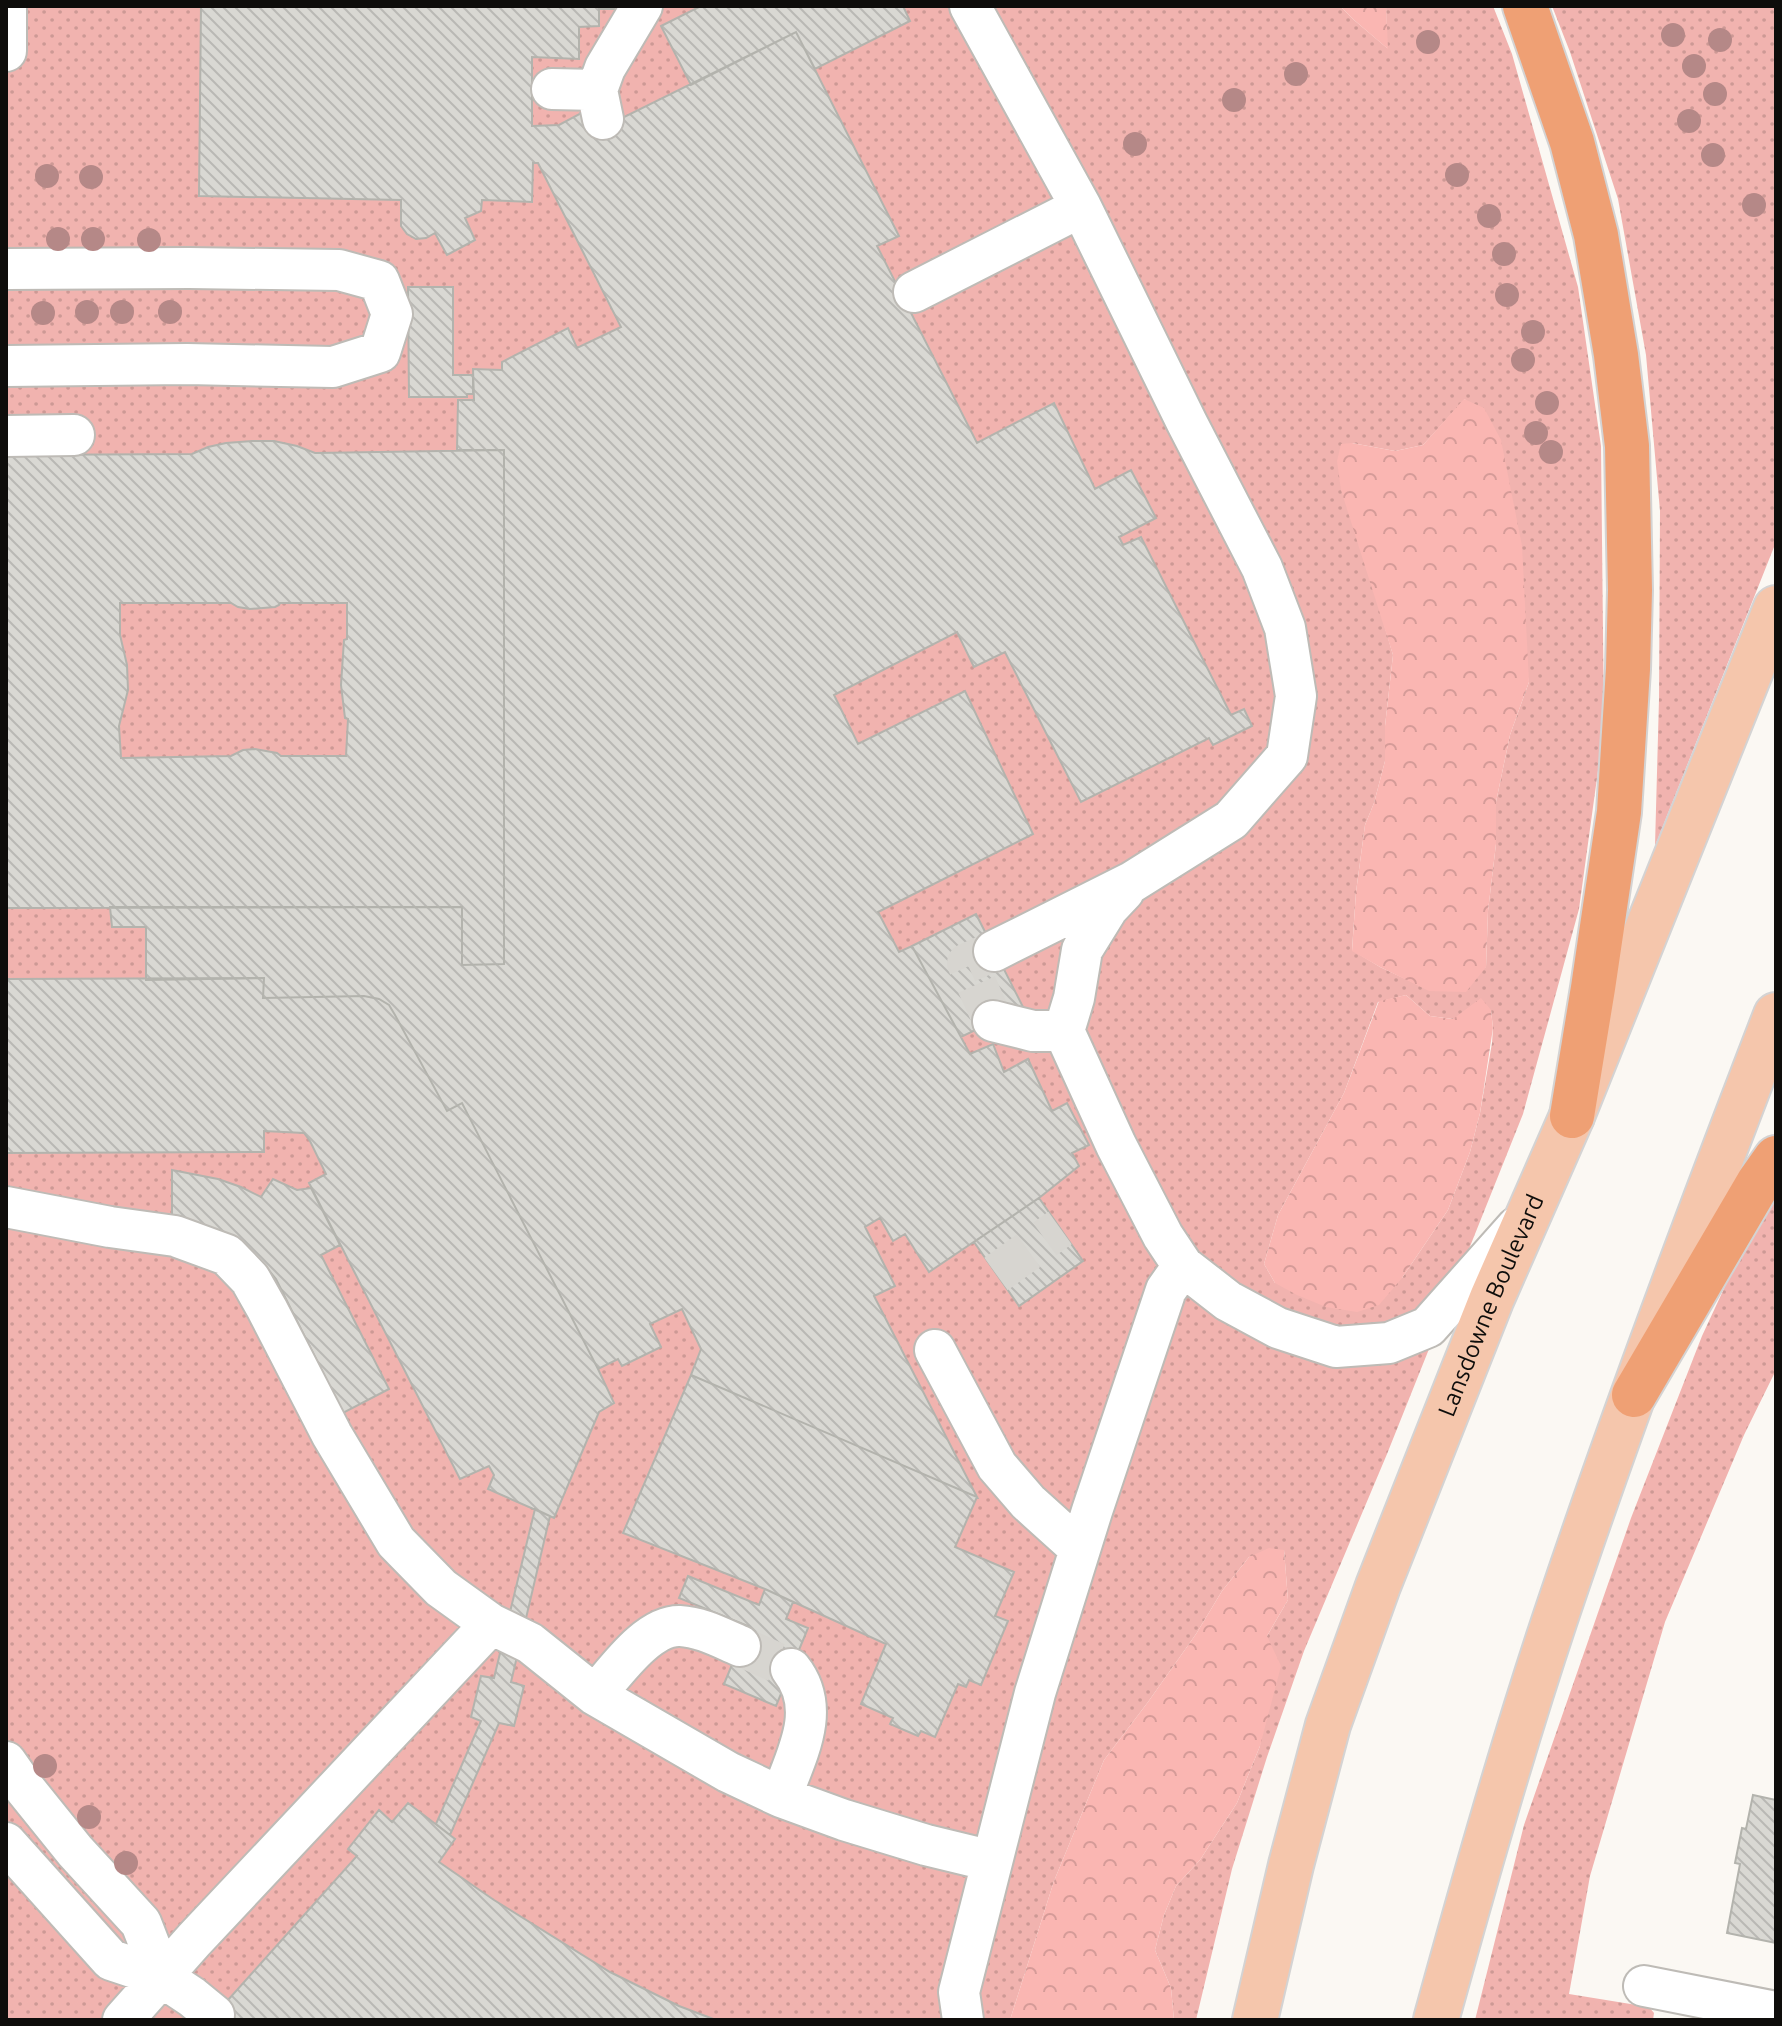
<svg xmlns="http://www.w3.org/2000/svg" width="1782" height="2026" viewBox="0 0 1782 2026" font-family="Ubuntu,sans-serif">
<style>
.grass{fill:url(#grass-dots);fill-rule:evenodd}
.forest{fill:url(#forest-crowns)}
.building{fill:url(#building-back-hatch);stroke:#b3b3ad;stroke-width:2;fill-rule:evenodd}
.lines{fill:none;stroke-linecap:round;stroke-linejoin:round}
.minor-tunnel{stroke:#d7d5d0;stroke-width:40;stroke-dasharray:40 20;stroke-linecap:butt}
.minor-casing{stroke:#bebbb6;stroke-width:44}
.major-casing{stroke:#d4d3d3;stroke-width:48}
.highway-casing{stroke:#d4d3d3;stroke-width:48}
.minor{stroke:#fff;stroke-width:40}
.major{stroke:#f5c6ac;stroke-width:44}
.highway{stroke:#efa074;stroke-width:44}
.tree{fill:#b58887}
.labels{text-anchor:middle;stroke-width:6;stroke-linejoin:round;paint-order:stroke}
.street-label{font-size:24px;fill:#0e0d0b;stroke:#fff}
</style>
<defs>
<pattern id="grass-dots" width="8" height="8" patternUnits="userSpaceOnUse" patternTransform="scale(2)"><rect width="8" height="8" fill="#f1b3af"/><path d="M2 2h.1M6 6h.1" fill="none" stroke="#cd9995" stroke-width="1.8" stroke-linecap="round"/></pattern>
<pattern id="forest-crowns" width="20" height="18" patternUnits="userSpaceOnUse" patternTransform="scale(2)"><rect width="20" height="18" fill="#fab6b2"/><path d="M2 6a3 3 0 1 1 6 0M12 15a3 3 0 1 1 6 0" fill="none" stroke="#d59b98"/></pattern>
<pattern id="building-back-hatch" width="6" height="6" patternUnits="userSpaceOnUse" patternTransform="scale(2)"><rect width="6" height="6" fill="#d9d8d3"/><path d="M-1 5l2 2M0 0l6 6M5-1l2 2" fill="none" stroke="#b9b8b4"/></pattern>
</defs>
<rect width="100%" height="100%" fill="#fbf8f3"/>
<path class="grass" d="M6,6H1340L1354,20L1387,48L1386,6H1493L1512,54L1578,287L1601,446L1604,727L1579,909L1523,1114L1387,1454L1304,1651L1267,1757L1232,1869L1196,2020H1174L1171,1988L1155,1950L1164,1915L1176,1886L1200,1860L1237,1803L1260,1746L1267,1636L1288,1600L1284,1550L1249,1557L1222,1591L1196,1634L1148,1702L1104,1760L1054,1881L1010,2020H6ZM1465,399L1529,682L1510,735L1496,802V844L1488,911L1486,967L1429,990L1380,967L1352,950L1356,892L1365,825L1374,803L1385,761V726L1393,655L1385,628L1352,443L1395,451L1423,445ZM1406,995L1430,1016L1453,1019L1491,1010L1493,1028L1492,1043L1480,1113L1470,1152L1448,1210L1402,1278L1275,1283L1264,1264L1278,1215L1344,1093L1378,1002Z
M1552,6H1776V542L1655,846L1659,699L1660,511L1646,355L1618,199L1570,52Z
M1776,1200V1370L1744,1435L1665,1622L1590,1876L1569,1994L1649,2007L1654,2013L1653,2020H1475L1524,1825L1631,1518L1702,1336L1741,1252Z"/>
<path class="forest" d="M1340,6H1386L1388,49L1354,20Z
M1464,399L1484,408L1501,440L1522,546L1529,682L1510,735L1496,802V844L1488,911L1486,967L1466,992L1429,991L1380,967L1352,951L1356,892L1365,825L1374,803L1385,761V726L1393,655L1341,490L1337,461L1341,444L1352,443L1395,451L1423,445Z
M1406,995L1430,1016L1453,1019L1481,998L1491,1010L1493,1028L1480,1113L1470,1152L1448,1210L1402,1278L1379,1305L1357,1312L1326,1307L1297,1295L1275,1283L1264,1264L1278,1215L1344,1093L1379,1001Z
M1269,1548L1284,1550L1288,1600L1267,1636L1281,1666L1260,1746L1237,1803L1200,1860L1176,1886L1164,1915L1155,1950L1171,1988L1174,2020H1010L1054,1881L1104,1760L1148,1702L1196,1634L1222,1591L1249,1557Z"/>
<path class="building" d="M201,6H618V9H599V26L579,27V59L532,57V126L559,125L585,111L596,131L796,32L899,236L877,246L977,443L1054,403L1095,489L1131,470L1156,518L1119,537L1123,545L1141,537L1231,715L1244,709L1252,726L1213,745L1209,738L1081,802L1005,652L974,667L957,632L834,695L858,744L965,691L1033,834L878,912L899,952L912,946L970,1054L993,1044L1004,1072L1028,1059L1052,1111L1067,1103L1089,1145L1072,1153L1079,1166L1039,1198L929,1272L905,1234L893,1241L880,1218L865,1227L895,1286L874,1296L977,1497L691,1375L701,1349L682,1309L650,1324L661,1347L622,1366L618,1359L598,1369L462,1103L447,1111L395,1015L389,1005L379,999L364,996L263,998L264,978L146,980V927H112L110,907H462V965L504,964V450H457L458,400H474L473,369L502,370V362L568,328L577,348L621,327L538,163H533L532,202L482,200L481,211L465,218L475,240L447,255L435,233L426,238L416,239L407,234L401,226V200L199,196Z
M701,6H903L910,21L815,69L796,32L691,85L661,26Z
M408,287H453V375H473V394H467V397H409Z
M252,441H274L297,446L315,453L504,450V964L462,965V907L6,908V455L192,454L208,447L226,443ZM120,603H231L238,607L250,609L275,607L279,605L280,603H347V639L344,640L341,685L345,718L348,719L346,756H281L277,753L255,749L243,750L231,756L121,758L119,726L128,690L127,665L120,635Z
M976,914L1023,1007L961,1037L912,946Z
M264,978L263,998L364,996L379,999L389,1005L395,1015L447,1111L462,1103L598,1369L614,1403L599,1412L554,1518L488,1489L494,1475L489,1466L460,1479L309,1183L326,1174L310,1141L304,1133L264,1131V1152L6,1153V979Z
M172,1170L218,1179L241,1187L261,1197L273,1179L297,1190L311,1188L340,1245L321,1255L389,1389L343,1413L276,1279L262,1262L244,1246L172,1221Z
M1039,1198L1083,1261L1019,1306L974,1242Z
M691,1375L977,1497L955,1547L1014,1572L995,1616L1008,1621L981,1685L969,1680L966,1687L958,1684L935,1737L921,1731L918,1736L890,1724L893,1718L861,1704L886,1644L765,1589L623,1533Z
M535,1509L550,1516L511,1682L524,1686L514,1726L499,1723L450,1835L436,1824L481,1721L471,1717L481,1676L494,1678Z
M688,1576L759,1605L765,1589L793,1602L786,1619L808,1628L776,1706L724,1684L748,1626L679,1598Z
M1753,1795L1776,1800V1943L1727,1933L1740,1864L1735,1863L1742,1828L1746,1829Z
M408,1803L455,1839L439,1862L494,1900L610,1972L679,2006L716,2020H210L357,1856L348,1849L379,1810L392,1822Z"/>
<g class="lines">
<path class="minor-tunnel" d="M993,1021L967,963L994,951
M996,1274L1060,1228
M740,1646L791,1669"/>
<defs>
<path id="minor" d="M970,6L1081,207L1187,423L1262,568L1285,628L1296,696L1287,756L1231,820L1132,882L994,951
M6,51V6
M552,89L597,90
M603,119L597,90L605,68L642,6
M6,269L189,268L339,270L379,281L392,314L380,352L333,367L187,364L6,366
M914,292L1081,207
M6,436L74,435
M1124,891L1108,908L1082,950L1074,998L1064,1031L1116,1145L1163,1236L1183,1266L1228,1301L1278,1328L1336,1347L1389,1343L1428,1327L1517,1227
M993,1021L1033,1031H1064
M6,1207L110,1227L175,1236L227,1255L250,1279L267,1309L332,1435L396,1542L441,1588L491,1624L530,1643L595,1695L728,1772L781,1797L844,1820L926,1845L992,1861
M935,1350L997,1466L1028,1502L1080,1549
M595,1695C615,1673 647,1625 680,1626C701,1627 721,1638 740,1646
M6,1762L25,1789L75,1851L141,1923L162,1977
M781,1797C796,1756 823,1709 791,1669
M6,1843L111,1960L162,1977L192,1997L214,2015
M1644,1986L1776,2012
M123,2020L194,1940L491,1624
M963,2020L959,1992L1035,1693L1092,1511L1166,1290L1183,1266"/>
<g id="major">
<path id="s1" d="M1255,2020L1291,1865L1328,1725L1378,1586L1492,1298L1572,1116L1776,608"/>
<path d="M1436,2020C1473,1886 1511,1751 1555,1619C1623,1416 1699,1215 1776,1015"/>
</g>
<path id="highway" d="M1525,6L1572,142L1596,235L1616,355L1627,446L1630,590L1628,669L1619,812L1593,988L1572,1116
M1634,1395L1759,1182L1776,1158"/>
</defs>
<use href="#minor" class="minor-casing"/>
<use href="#major" class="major-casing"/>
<use href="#highway" class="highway-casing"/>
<use href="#minor" class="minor"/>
<use href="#major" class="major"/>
<use href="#highway" class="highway"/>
</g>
<g class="tree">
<circle cx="1673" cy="35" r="12"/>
<circle cx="1720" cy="40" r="12"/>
<circle cx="1428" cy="42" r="12"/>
<circle cx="1694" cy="66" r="12"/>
<circle cx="1296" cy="74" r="12"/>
<circle cx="1715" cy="94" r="12"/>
<circle cx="1234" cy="100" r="12"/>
<circle cx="1689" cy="121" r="12"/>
<circle cx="1135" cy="144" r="12"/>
<circle cx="1713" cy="155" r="12"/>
<circle cx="1457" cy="175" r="12"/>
<circle cx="47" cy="176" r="12"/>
<circle cx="91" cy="177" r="12"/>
<circle cx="1754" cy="205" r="12"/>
<circle cx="1489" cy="216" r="12"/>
<circle cx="58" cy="239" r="12"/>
<circle cx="93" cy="239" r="12"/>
<circle cx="149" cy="240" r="12"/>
<circle cx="1504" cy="254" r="12"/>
<circle cx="1507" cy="295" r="12"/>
<circle cx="87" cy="312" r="12"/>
<circle cx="122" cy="312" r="12"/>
<circle cx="170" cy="312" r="12"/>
<circle cx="43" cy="313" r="12"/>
<circle cx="1533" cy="332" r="12"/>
<circle cx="1523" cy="360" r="12"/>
<circle cx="1547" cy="403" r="12"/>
<circle cx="1536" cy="433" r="12"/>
<circle cx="1551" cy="452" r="12"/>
<circle cx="45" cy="1766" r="12"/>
<circle cx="89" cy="1817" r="12"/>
<circle cx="126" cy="1863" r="12"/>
</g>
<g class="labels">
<g class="street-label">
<text dy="8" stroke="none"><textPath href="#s1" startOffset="754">Lansdowne Boulevard</textPath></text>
</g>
</g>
<rect width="1782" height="2026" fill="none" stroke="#0e0d0b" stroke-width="16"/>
</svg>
